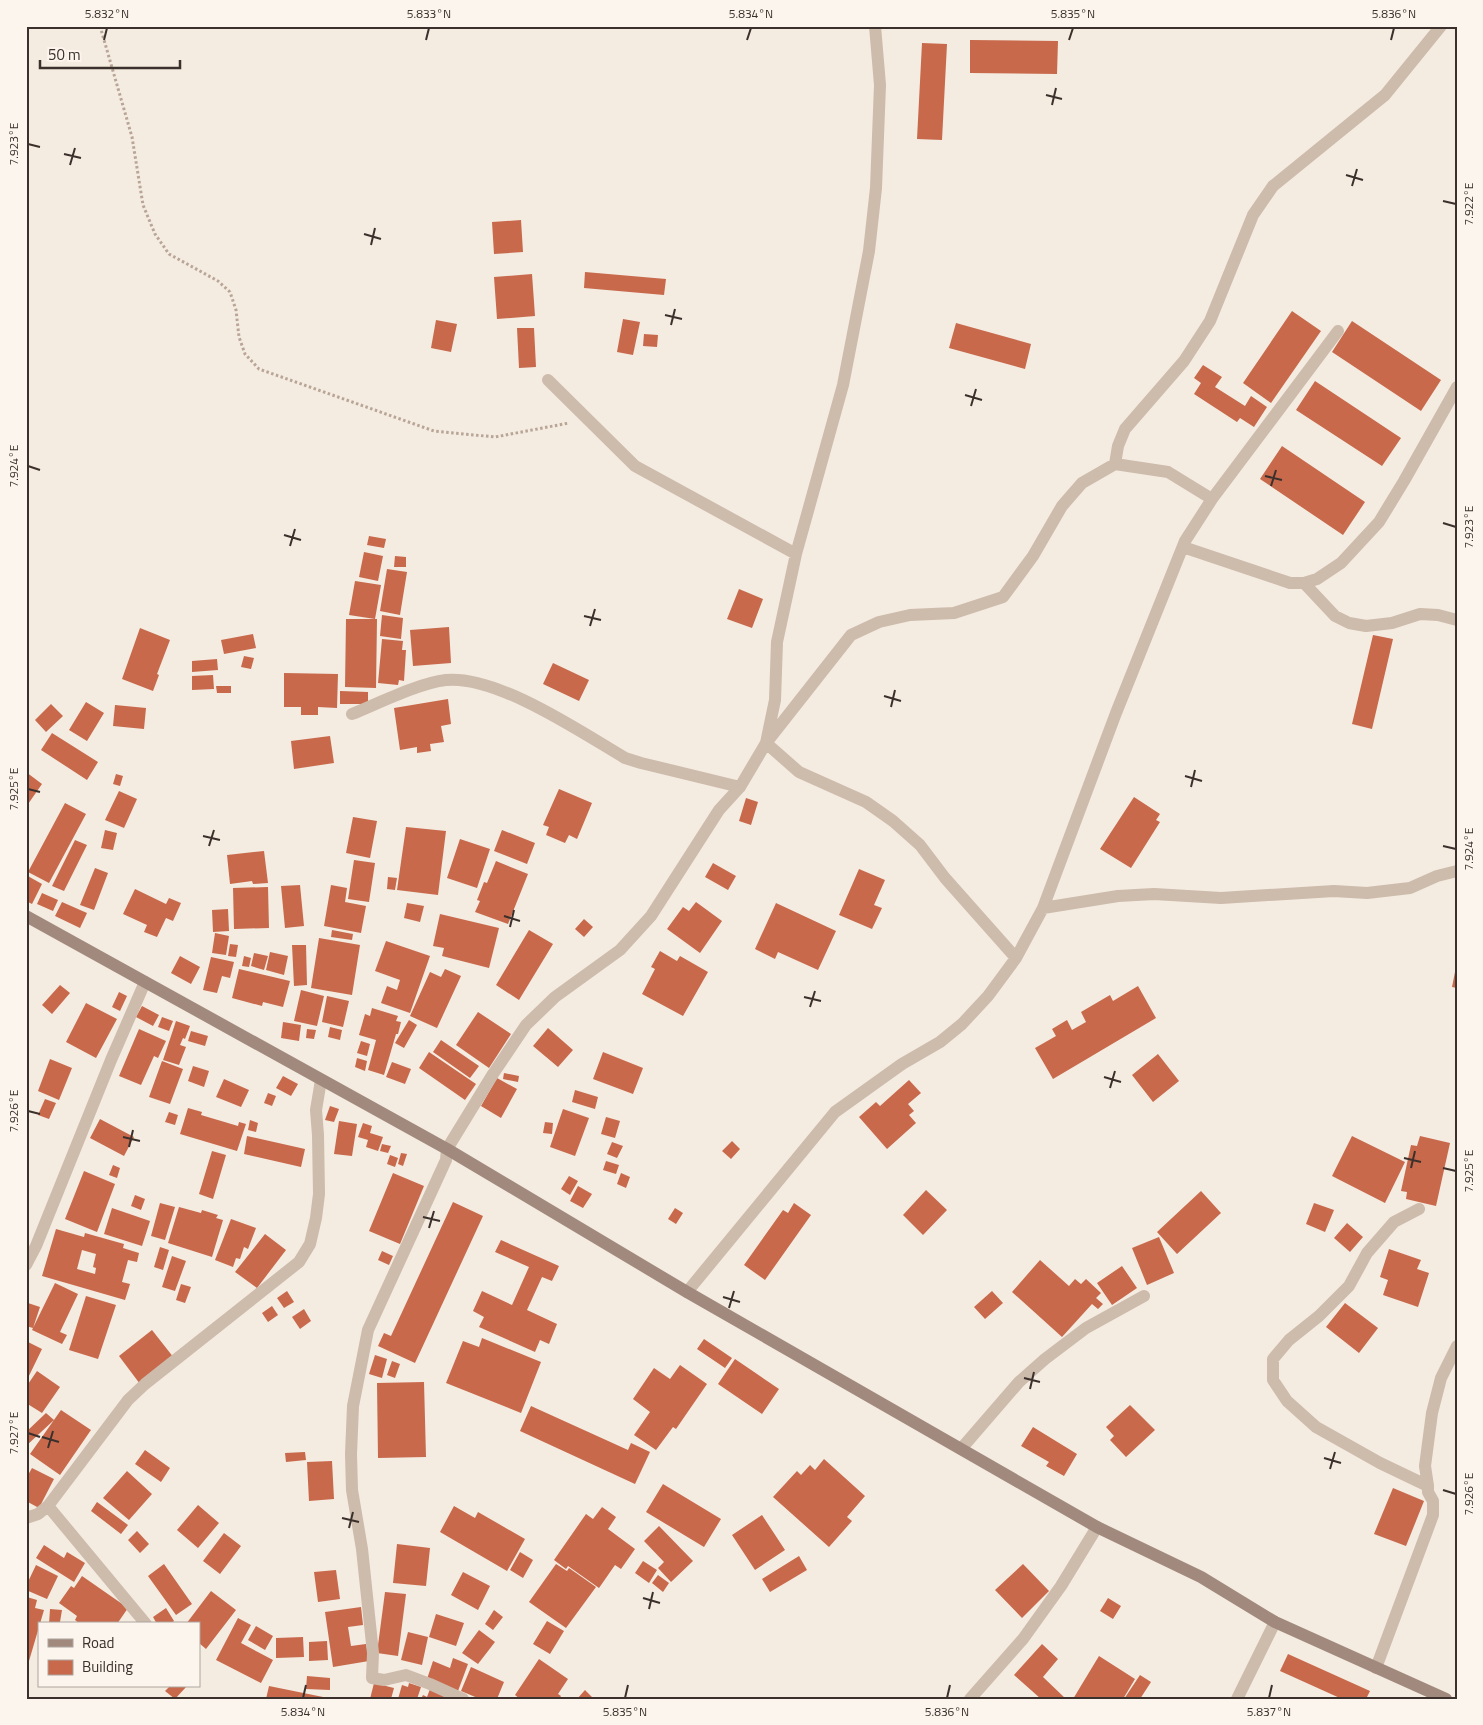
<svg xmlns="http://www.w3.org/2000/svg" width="1483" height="1725" viewBox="0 0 1483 1725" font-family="'Titillium Web',sans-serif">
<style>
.building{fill:#c8694b;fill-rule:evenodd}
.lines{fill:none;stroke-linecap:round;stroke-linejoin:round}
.path{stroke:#b9a596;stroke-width:3;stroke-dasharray:2.5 2.5;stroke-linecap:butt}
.minor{stroke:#cdbbac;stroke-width:12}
.secondary{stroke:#a18a7d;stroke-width:12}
.ticks{fill:none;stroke:#3b302b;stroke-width:2}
.neatline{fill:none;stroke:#3b302b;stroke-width:2}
.ticks-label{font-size:12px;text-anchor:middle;fill:#3b302b}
</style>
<rect width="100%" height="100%" fill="#f4ebe1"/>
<path class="building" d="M970,40L1058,41L1057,74L970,73Z
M922,43L947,44L942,140L917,139Z
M521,220L523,252L494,254L492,222Z
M585,272L666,279L664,295L584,288Z
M532,274L535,316L497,319L494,277Z
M1292,311L1321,331L1271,403L1243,383Z
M623,319L640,322L633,355L617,352Z
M436,320L457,324L451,352L431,348Z
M1352,321L1441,380L1421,411L1332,352Z
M956,323L1031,344L1025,369L949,348Z
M517,328H534L536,367L519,368Z
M644,334L658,335L657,347L643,346Z
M1203,365L1222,377L1215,387L1245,406L1251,396L1267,407L1254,427L1240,418L1237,422L1194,394L1201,383L1194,378Z
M1315,381L1401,438L1382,466L1296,410Z
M1282,446L1365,502L1343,535L1260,479Z
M369,536L386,539L384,548L367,545Z
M364,552L383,556L378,581L359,577Z
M395,556L406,557V567H394Z
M387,569L407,572L400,615L380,611Z
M355,581L381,585L375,619L349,615Z
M739,589L763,599L752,628L727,619Z
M382,615L403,618L401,639L380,636Z
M346,619H377L376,688L345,687Z
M449,627L451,663L413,666L410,630Z
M140,628L170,640L157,674L159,675L153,691L122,679Z
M253,634L256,648L224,654L221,640Z
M1373,635L1393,639L1372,729L1352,724Z
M382,639L403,641L402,650H406L404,681L399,680L398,685L378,683Z
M244,656L254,658L251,669L241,667Z
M217,659L218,670L192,672V661Z
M553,663L589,680L579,701L543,684Z
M284,673L338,674L337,708L318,707V715H301V707H284Z
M213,675L214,689L192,690V676Z
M216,686H231V693H217Z
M340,691L368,692V704H340Z
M448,699L451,724L441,726L444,742L430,744L431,751L417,753V747L400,750L394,708Z
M86,702L104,713L87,741L69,730Z
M51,704L63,716L46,732L35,720Z
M115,705L146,708L144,729L113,726Z
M52,733L98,762L87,780L41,750Z
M330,736L334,763L294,769L291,741Z
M26,772L42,784L26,807Z
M116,774L123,776L120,786L113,784Z
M559,789L592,803L577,839L569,835L565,843L546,835L549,827L543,825Z
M119,791L137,799L124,828L105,820Z
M1134,797L1160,814L1156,820L1160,822L1131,868L1100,849Z
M746,798L758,802L751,825L739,821Z
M65,803L86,814L49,883L28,872Z
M353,817L377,821L370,858L346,853Z
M406,827L446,831L438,895L397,890Z
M105,830L117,833L113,850L101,848Z
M502,830L535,843L527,864L494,851Z
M460,839L490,849L477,888L447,878Z
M75,840L87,845L64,891L52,886Z
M264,851L268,883L253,884L252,881L230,884L227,855Z
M354,860L375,863L369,902L348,899Z
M496,861L528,874L508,924L475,912L480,901L477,900L484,882L487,883Z
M713,863L736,876L728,890L705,877Z
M95,868L108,873L94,910L80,905Z
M859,869L885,880L874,905L882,908L872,929L839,915Z
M26,875L42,884L32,904L26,901Z
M388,877L397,878L395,890L387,889Z
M300,885L304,926L285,928L281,886Z
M331,885L347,888L345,902L366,906L361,933L324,926Z
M268,887L269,928L234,929L233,888Z
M135,889L166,904L169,898L181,903L173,921L166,918L157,937L144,932L147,925L123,914Z
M42,893L58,900L53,911L37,904Z
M62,902L87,913L80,928L55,916Z
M696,902L722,921L700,953L667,929L683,907L689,911Z
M407,903L424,906L420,922L404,918Z
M776,903L836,931L818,970L778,952L775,959L755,949Z
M228,909L229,931L213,932L212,910Z
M440,914L499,928L489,968L442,956L444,948L433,946Z
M584,919L593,927L584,937L575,929Z
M332,930L353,934L352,940L331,937Z
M529,930L553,944L519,1000L496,985Z
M215,933L229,936L226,955L212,953Z
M319,938L360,945L352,995L311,988Z
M386,941L430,956L410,1013L381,1003L387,986L397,990L400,980L375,971Z
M230,944L238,945L236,957L228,956Z
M292,945H306L307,985L294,986Z
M660,951L677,961L680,956L708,972L683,1016L642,994L655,969L651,967Z
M270,952L288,956L284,975L266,970Z
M254,953L268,956L264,970L251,966Z
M180,956L200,967L191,984L171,973Z
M244,956L251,958L249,967L242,966Z
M211,957L234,962L230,978L222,976L217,993L203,990Z
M1456,967H1457V988L1452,987Z
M239,969L290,981L283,1007L263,1002L262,1006L232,998Z
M445,969L461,976L437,1028L410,1016L430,972L441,977Z
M60,985L70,993L52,1014L42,1005Z
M1138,986L1156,1018L1053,1079L1035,1048L1056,1036L1052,1029L1067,1020L1072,1030L1086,1022L1081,1012L1110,995L1113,1001Z
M301,990L324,996L317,1026L294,1021Z
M119,992L127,996L120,1011L112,1007Z
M327,996L349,1001L343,1027L322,1022Z
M86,1003L117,1019L96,1058L66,1042Z
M142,1006L159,1015L153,1026L136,1017Z
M372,1008L398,1016L396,1021L401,1022L398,1034H396L384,1075L368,1070L376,1040L359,1035L365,1014L370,1016Z
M478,1012L511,1034L489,1068L456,1045Z
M162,1017L173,1021L169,1031L158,1027Z
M409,1020L417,1025L404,1048L395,1043Z
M176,1021L190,1026L185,1039L183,1038L180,1045L186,1047L179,1065L163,1060Z
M283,1022L301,1025L299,1041L281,1038Z
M330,1027L342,1030L340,1040L328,1037Z
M548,1028L573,1050L558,1067L533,1046Z
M139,1029L166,1041L158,1058L154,1056L141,1085L119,1076Z
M307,1029L316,1030L314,1039L306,1038Z
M191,1031L208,1036L205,1046L188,1041Z
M441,1040L479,1066L470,1078L433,1052Z
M361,1041L370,1044L367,1056L357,1053Z
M429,1052L476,1084L465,1100L419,1068Z
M603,1052L643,1068L633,1094L593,1079Z
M1158,1054L1179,1081L1153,1102L1132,1075Z
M357,1058L367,1061L365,1071L355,1067Z
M50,1059L72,1068L59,1100L38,1091Z
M162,1061L183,1069L170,1104L149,1097Z
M392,1062L411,1069L405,1084L386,1077Z
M193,1066L209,1071L204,1087L188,1081Z
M504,1073L519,1076L518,1082L503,1079Z
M283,1076L298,1084L291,1096L276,1088Z
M497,1078L517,1089L501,1118L481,1106Z
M224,1079L249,1090L241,1107L216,1097Z
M909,1080L921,1093L908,1104L914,1111L909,1115L916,1123L887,1149L859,1117L876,1102L880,1106Z
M575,1090L598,1097L595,1109L572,1102Z
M268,1093L276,1096L272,1106L264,1103Z
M45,1099L56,1103L49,1119L38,1115Z
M330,1106L339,1109L334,1122L325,1120Z
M188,1108L202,1112L201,1115L238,1126L239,1122L246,1124L237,1151L180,1134Z
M563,1109L589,1118L575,1156L550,1147Z
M169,1112L178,1115L175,1125L165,1122Z
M606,1117L620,1121L615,1138L601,1134Z
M100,1119L134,1137L124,1156L90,1138Z
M250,1120L258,1123L256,1132L248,1130Z
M339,1121L357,1124L352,1156L334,1154Z
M545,1122L553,1123L552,1134L543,1133Z
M363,1123L372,1126L370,1133L383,1137L378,1151L366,1147L368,1140L358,1137Z
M247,1136L305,1149L301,1167L244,1154Z
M1352,1136L1405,1162L1385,1203L1332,1176Z
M1420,1136L1450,1143L1436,1206L1406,1199L1407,1192L1401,1191L1411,1145L1417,1146Z
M732,1141L740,1149L731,1159L722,1151Z
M612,1142L623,1146L617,1158L607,1154Z
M382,1144L391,1146L388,1153L380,1151Z
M212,1151L226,1155L213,1199L199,1194Z
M401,1153L407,1154L403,1166L398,1164Z
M390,1155L398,1158L395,1167L387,1164Z
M606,1161L619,1165L616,1174L603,1170Z
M113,1165L120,1168L117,1178L109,1175Z
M84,1171L115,1184L97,1232L65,1219Z
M393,1173L424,1186L400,1244L369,1231Z
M621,1173L630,1177L626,1188L617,1184Z
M569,1176L578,1181L570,1195L561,1189Z
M578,1186L592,1194L583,1208L570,1201Z
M926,1190L947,1210L923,1235L903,1215Z
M1201,1191L1221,1213L1177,1254L1157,1232Z
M135,1195L145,1199L141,1210L131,1206Z
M453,1202L483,1216L415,1363L378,1346L384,1333L391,1336Z
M160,1203L175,1207L165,1240L151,1236Z
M794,1203L811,1215L765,1280L744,1265L783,1210L788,1213Z
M1314,1203L1334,1210L1325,1232L1306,1224Z
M179,1207L201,1213L202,1210L218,1215L216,1218L223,1220L212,1257L168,1243Z
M112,1208L150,1221L142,1246L104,1234Z
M675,1208L683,1213L676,1224L668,1219Z
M231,1219L256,1228L248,1249L244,1247L240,1259L236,1258L233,1267L215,1260Z
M1347,1223L1363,1237L1350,1252L1334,1238Z
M56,1229L84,1237L85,1233L124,1244L123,1248L139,1253L137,1262L128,1260L122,1282L130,1284L125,1300L42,1276ZM82,1250L96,1254L93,1267L96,1268L95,1274L77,1269Z
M265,1234L286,1250L257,1288L235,1272Z
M1159,1237L1174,1273L1147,1285L1132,1248Z
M501,1240L559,1266L552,1281L542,1277L527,1310L557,1324L549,1344L540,1340L535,1352L479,1327L484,1317L473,1311L482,1291L512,1305L529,1267L495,1252Z
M160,1247L169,1250L163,1270L154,1267Z
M1389,1249L1421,1260L1417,1269L1429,1273L1418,1307L1383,1295L1388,1280L1380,1277Z
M382,1251L393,1256L389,1265L378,1260Z
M172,1256L186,1261L175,1291L162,1287Z
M1040,1260L1069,1286L1075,1279L1081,1284L1086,1279L1101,1293L1096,1298L1103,1304L1098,1309L1092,1304L1062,1337L1012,1292Z
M1122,1266L1137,1288L1112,1305L1097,1283Z
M55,1283L78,1294L60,1332L67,1335L62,1344L32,1330Z
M181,1284L191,1287L185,1303L176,1300Z
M287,1291L294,1302L284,1308L277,1298Z
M992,1291L1003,1303L985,1319L974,1307Z
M86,1296L116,1305L98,1359L69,1350Z
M28,1303L40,1307L33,1328L26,1326V1307Z
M1345,1303L1378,1328L1359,1353L1326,1327Z
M272,1306L278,1315L268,1322L262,1313Z
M304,1309L311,1321L300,1329L292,1317Z
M152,1330L174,1358L140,1384L119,1356Z
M482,1338L541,1362L521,1413L446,1383L463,1341L479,1347Z
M704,1339L732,1358L725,1368L697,1349Z
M26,1341L42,1349L26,1382Z
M375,1355L387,1359L382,1378L369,1374Z
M735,1359L779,1389L762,1414L718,1384Z
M392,1361L400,1364L395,1378L387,1375Z
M680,1365L707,1384L676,1429L673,1427L656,1450L634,1435L650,1412L633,1399L654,1368L670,1379Z
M37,1371L60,1387L42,1413L26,1403V1387Z
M424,1382L426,1457L378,1458L377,1383Z
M1130,1405L1155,1430L1126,1457L1110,1440L1114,1436L1106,1427Z
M531,1406L628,1450L631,1443L650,1452L635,1484L520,1431Z
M61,1410L91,1430L60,1475L30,1454Z
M46,1413L54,1420L26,1446V1432Z
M1033,1427L1077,1454L1064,1476L1046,1466L1049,1462L1021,1446Z
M145,1450L170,1468L161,1482L135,1464Z
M305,1452L306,1460L286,1462L285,1453Z
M824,1459L865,1496L847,1517L852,1521L829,1547L773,1497L797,1471L801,1475L810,1465L815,1470Z
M332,1461L334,1499L309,1501L307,1462Z
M32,1468L54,1479L39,1508L26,1501V1474L28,1475Z
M127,1471L152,1494L129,1520L103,1498Z
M663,1484L721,1519L704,1547L646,1512Z
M1393,1488L1424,1501L1406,1546L1374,1534Z
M97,1502L128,1525L121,1534L91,1511Z
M198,1505L219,1523L198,1548L177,1530Z
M454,1506L475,1518L478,1512L525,1539L507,1571L440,1532Z
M602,1507L616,1517L608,1529L635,1549L621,1569L615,1565L599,1588L568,1566L566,1569L554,1560L586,1514L593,1519Z
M762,1515L785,1550L755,1570L732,1535Z
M659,1526L693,1561L671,1582L658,1568L664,1562L644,1541Z
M137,1531L149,1544L140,1553L128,1540Z
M224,1533L241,1546L220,1574L203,1561Z
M397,1544L430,1548L426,1586L393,1583Z
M44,1545L64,1558L67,1552L85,1563L74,1582L36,1558Z
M520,1552L533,1560L523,1578L510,1570Z
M799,1556L807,1570L770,1592L762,1579Z
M643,1561L657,1570L649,1583L635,1573Z
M164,1564L192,1604L176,1615L148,1576Z
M556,1564L567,1571L569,1568L596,1587L566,1628L529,1602Z
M1023,1564L1049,1591L1022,1618L995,1590Z
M36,1565L58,1576L47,1599L26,1590V1586Z
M336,1570L340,1599L318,1602L314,1572Z
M463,1572L490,1586L478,1610L451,1595Z
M658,1575L669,1583L663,1592L652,1583Z
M82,1576L128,1608L117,1624H80L75,1620L77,1616L59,1603L71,1586L74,1588Z
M211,1591L236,1610L206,1649L199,1643V1624H186Z
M385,1592L406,1594L398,1656L377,1653Z
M27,1597L37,1600L35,1608L44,1610L29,1661L26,1660Z
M1108,1598L1121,1606L1113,1619L1100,1611Z
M361,1607L363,1625L348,1627L351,1646L366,1644L369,1661L333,1667L325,1612Z
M166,1608L174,1621L171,1624H157L153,1617Z
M50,1609L62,1610L60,1622L65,1624H49Z
M494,1610L503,1617L493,1630L485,1624Z
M436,1614L464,1623L456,1646L429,1637Z
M238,1618L251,1625L241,1643L273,1660L261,1683L216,1660Z
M547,1621L564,1631L550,1654L533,1644Z
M256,1626L273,1636L265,1650L248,1640Z
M479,1630L495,1642L478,1664L462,1653Z
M408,1632L428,1637L422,1665L401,1660Z
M303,1637L304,1657L276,1658V1638Z
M327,1641L328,1660L309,1661V1642Z
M1042,1644L1058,1659L1043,1677L1066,1699H1041L1014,1675Z
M1288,1654L1370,1691L1366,1699H1342L1280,1671Z
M1099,1656L1135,1679L1123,1699H1073Z
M453,1658L468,1664L458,1691L427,1679L433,1661L450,1668Z
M539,1659L568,1679L558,1694L561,1696L559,1699H520L515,1695Z
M471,1667L504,1682L497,1699H480L461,1691Z
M1140,1675L1151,1682L1140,1699H1124Z
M307,1676L330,1678V1690L306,1689Z
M374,1683L394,1688L391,1699H370Z
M409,1683L421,1687L417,1699H398L402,1685L408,1687Z
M170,1686H187L175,1699L165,1691Z
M269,1686L328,1698L327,1699H266Z
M430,1689L446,1696L445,1699H421L423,1695L427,1697Z
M585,1690L594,1699H577Z"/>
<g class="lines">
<path class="path" d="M100,26L132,137L143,205L155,234L169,254L218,281L230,292L236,310L239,337L245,354L259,369L434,431L495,437L569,423"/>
<path class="minor" d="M548,380L635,466L796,554
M1115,464L1118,446L1125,429L1184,361L1210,321L1253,215L1273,186L1385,95L1441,26
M1183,547L1290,583H1304L1317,579L1341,563L1379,522L1404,481L1457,387
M1304,583L1335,616L1349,623L1366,626L1392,623L1420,614L1438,615L1457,620
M352,714C379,703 419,683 446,680C497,675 581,732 625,758L641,763L740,787
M1043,908L1118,896L1154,894L1221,898L1334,891L1367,893L1410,888L1437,876L1457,871
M1016,958L945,878L920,845L893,821L866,802L799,772L766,743L851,635L879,622L910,615L954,613L1003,597L1033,556L1062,506L1082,483L1115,464L1168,472L1212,499
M1419,1209L1394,1222L1367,1253L1349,1286L1319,1316L1289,1340L1273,1359V1380L1287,1401L1316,1427L1380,1463L1428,1486
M26,1265L36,1246L111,1060L145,982
M687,1292L835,1112L902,1064L940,1042L962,1024L988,996L1016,958L1043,908L1116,713L1185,541L1212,499L1338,331
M961,1449L1019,1382L1045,1359L1086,1328L1144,1296
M48,1506L146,1624
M26,1518L38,1514L48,1506L128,1400L145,1384L299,1262L310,1244L316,1218L319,1194L318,1135L316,1110L321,1080
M1376,1668L1433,1515V1501L1428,1492V1486L1425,1466L1432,1413L1441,1378L1457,1346
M463,1699L430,1684L406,1675L384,1680L372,1678L373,1653L362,1549L352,1490L351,1454L353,1406L368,1330L446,1160L447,1149L493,1074L526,1025L555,997L620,950L651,916L719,810L740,787L766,743L775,700L777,642L796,554L843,385L869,251L876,188L880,85L875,26
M970,1699L1023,1639L1061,1586L1097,1527
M1237,1699L1275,1622"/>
<path class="secondary" d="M26,916L447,1149L687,1292L1097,1527L1201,1577L1275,1622L1446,1699"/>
</g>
<path class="ticks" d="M104,40L107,28M426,40L429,28M747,40L751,28M1069,40L1073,28M1391,40L1394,28M1046,95L1062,99M1052,105L1056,88M28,144L40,147M64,154L81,158M70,165L75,148M1346,175L1363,180M1352,186L1357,169M1443,201L1456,204M364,234L381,239M371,245L375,228M665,315L682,319M671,325L675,309M965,395L982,400M971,406L976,389M28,466L40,470M1265,476L1282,480M1271,486L1276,470M1443,523L1456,527M284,535L301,540M290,546L295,529M584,616L601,620M590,626L595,609M884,696L901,701M891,707L895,690M1185,776L1202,781M1191,787L1195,770M28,789L40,792M203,836L220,840M209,846L214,830M1443,846L1456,849M504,916L520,921M510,927L514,910M804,997L821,1001M810,1007L815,991M1104,1077L1121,1082M1110,1088L1115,1071M28,1111L40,1114M123,1137L140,1141M129,1147L133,1130M1404,1158L1421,1162M1411,1168L1415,1151M1443,1168L1456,1171M423,1217L440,1221M429,1228L434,1211M723,1297L740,1302M729,1308L734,1291M1024,1378L1040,1382M1030,1389L1034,1372M28,1433L40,1437M42,1437L59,1442M48,1448L53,1431M1324,1458L1341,1463M1330,1469L1335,1452M1443,1490L1456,1494M342,1518L359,1522M349,1528L353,1512M643,1598L660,1603M649,1609L653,1592M303,1698L306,1685M625,1698L628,1685M947,1698L950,1685M1269,1698L1272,1685"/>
<rect width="1483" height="1725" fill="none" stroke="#fbf5ee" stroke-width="55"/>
<rect x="38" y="1622" width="162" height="65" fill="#fbf5ee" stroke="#aea6a0"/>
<rect x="48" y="1639" width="25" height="8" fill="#a18a7d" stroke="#aea6a0"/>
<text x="82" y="1648" font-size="15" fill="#3b302b">Road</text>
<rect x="48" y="1660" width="25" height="15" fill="#c8694b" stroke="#aea6a0"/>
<text x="82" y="1672" font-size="15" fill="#3b302b">Building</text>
<path d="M40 60v8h140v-8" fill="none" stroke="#3b302b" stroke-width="2.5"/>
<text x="48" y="60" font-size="15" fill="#3b302b" stroke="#fbf5ee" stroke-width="4" paint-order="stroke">50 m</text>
<rect x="28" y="28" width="1428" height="1670" class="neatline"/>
<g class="ticks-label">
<text x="107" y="18">5.832°N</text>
<text x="429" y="18">5.833°N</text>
<text x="751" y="18">5.834°N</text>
<text x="1073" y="18">5.835°N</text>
<text x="1394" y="18">5.836°N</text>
<text transform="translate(14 144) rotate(-90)" y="4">7.923°E</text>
<text transform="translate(1469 204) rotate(-90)" y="4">7.922°E</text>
<text transform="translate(14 466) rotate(-90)" y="4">7.924°E</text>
<text transform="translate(1469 527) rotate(-90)" y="4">7.923°E</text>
<text transform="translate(14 789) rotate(-90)" y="4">7.925°E</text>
<text transform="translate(1469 849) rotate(-90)" y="4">7.924°E</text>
<text transform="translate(14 1111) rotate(-90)" y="4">7.926°E</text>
<text transform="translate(1469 1171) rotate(-90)" y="4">7.925°E</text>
<text transform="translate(14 1433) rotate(-90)" y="4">7.927°E</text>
<text transform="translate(1469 1494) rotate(-90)" y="4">7.926°E</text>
<text x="303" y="1716">5.834°N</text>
<text x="625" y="1716">5.835°N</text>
<text x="947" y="1716">5.836°N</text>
<text x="1269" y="1716">5.837°N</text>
</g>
</svg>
